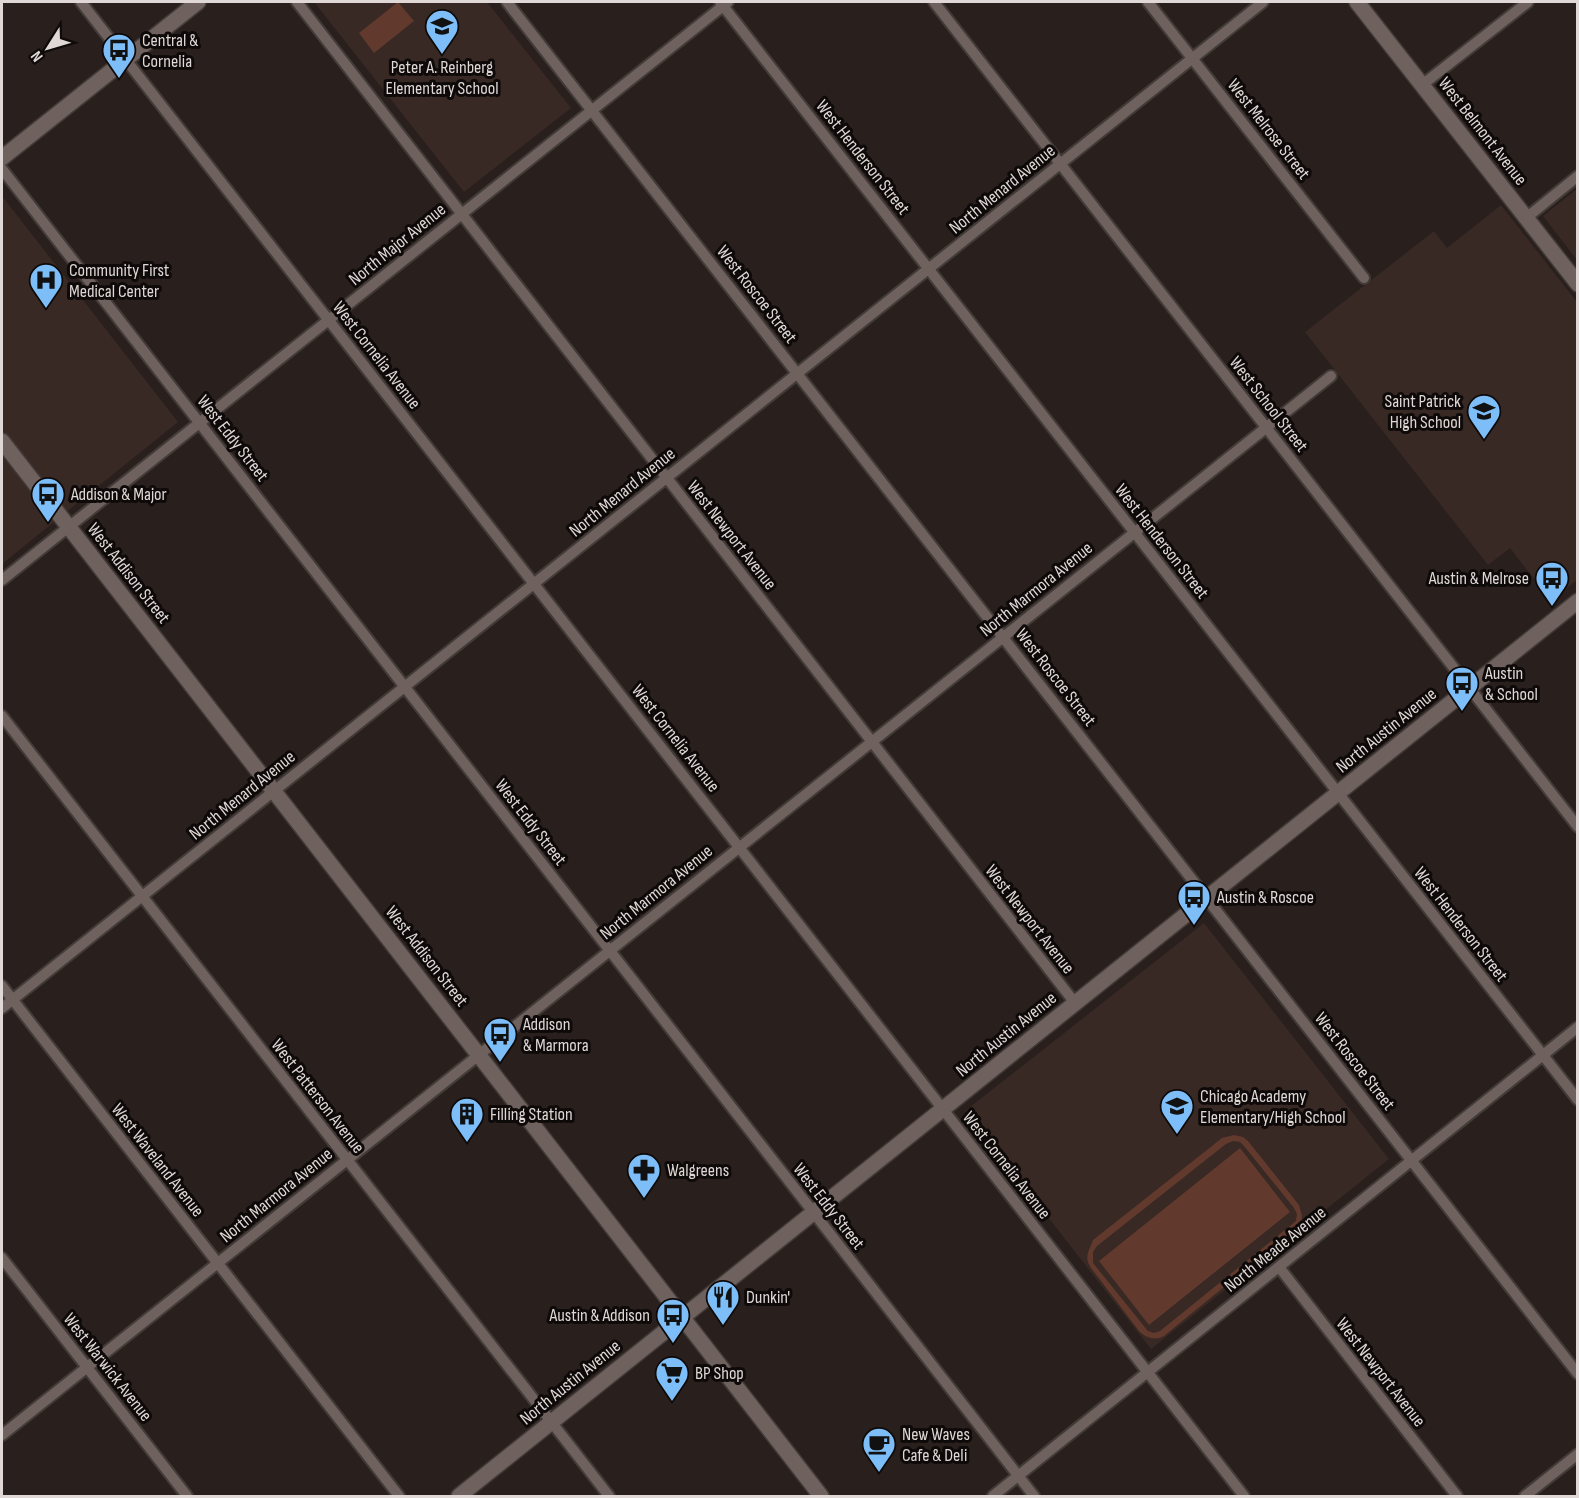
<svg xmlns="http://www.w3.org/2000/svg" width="1579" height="1498" viewBox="0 0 1579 1498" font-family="'Sofia Sans Condensed',sans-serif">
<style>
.built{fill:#382924}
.green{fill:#61392d;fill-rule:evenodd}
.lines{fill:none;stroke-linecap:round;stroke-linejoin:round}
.street-casing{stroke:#423b38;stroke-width:14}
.secondary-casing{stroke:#423b38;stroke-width:18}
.street{stroke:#6e615e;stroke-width:10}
.secondary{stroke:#6e615e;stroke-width:15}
.labels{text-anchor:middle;stroke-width:6;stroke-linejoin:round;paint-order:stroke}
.poi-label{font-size:18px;fill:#dfd8d6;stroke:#0e0a09;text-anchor:start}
.street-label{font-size:18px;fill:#dfd8d6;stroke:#0e0a09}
</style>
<rect width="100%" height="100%" fill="#291f1c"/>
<path class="built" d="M314,2H487L571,108L464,192Z
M1577,189V260L1543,216Z
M2,196L178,422L2,564Z
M1501,205L1577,302V580L1551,601L1510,548L1488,565L1305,332L1434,231L1447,248Z
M1204,923L1389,1159L1151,1349L965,1111Z"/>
<path class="green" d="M398,2L414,21L374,53L359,33Z
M1234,1135L1243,1137L1248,1141L1299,1205L1302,1216L1301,1224L1164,1336C1155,1341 1146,1338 1139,1331L1091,1268C1083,1256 1090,1250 1093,1240L1222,1138ZM1233,1141L1240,1142L1244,1146L1294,1208L1297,1214L1296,1221L1160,1331L1154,1333L1148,1331L1093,1263V1252L1097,1246L1226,1144Z
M1240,1148L1290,1212L1149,1325L1099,1261Z"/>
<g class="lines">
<defs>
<path id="street" d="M81,2L1244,1496
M297,2L1075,1003
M507,2L1578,1374
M720,2L1578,1100
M934,2L1578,827
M1148,2L1364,278
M1422,85L1528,2
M2,169L1034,1496
M1526,218L1578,176
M2,580L728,2
M2,716L609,1496
M2,986L399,1496
M2,1008L1263,2
M2,1258L187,1496
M1279,1267L1457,1496
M2,1435L1331,376
M993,1496L1578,1027
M1525,1496L1578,1454"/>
<path id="secondary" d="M1357,2L1578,284
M2,158L198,2
M2,441L821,1496
M459,1496L1578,601"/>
</defs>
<use href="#street" class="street-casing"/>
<use href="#secondary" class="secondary-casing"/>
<use href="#street" class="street"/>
<use href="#secondary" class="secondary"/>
</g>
<defs>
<symbol id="school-pin" viewBox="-11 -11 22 30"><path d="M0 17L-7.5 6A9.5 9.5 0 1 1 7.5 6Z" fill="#7dbef9" stroke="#0e0a09"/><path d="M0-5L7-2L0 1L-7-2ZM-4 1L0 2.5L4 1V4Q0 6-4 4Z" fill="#111"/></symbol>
<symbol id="bus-pin" viewBox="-11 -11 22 30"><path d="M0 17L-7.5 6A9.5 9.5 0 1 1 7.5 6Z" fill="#7dbef9" stroke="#0e0a09"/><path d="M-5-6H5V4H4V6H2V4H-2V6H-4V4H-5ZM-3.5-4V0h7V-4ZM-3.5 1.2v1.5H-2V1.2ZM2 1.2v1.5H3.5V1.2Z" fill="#111"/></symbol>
<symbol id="hospital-pin" viewBox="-11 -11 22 30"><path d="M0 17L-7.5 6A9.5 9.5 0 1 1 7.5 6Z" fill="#7dbef9" stroke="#0e0a09"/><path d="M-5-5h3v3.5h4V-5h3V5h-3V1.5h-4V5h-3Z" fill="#111"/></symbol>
<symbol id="building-pin" viewBox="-11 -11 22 30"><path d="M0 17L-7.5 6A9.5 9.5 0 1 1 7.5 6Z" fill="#7dbef9" stroke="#0e0a09"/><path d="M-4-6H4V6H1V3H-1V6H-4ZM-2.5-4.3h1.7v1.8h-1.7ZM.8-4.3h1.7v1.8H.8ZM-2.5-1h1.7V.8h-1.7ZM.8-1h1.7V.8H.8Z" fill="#111"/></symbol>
<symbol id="pharmacy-pin" viewBox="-11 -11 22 30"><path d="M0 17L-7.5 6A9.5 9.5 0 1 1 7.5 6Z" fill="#7dbef9" stroke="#0e0a09"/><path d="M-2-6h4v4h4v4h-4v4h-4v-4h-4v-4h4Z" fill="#111"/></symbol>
<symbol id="restaurant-pin" viewBox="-11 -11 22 30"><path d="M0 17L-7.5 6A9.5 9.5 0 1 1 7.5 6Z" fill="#7dbef9" stroke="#0e0a09"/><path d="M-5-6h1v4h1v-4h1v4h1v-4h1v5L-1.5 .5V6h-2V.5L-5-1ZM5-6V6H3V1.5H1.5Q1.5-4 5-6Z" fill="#111"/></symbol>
<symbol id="supermarket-pin" viewBox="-11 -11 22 30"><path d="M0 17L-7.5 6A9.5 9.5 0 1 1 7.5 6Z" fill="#7dbef9" stroke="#0e0a09"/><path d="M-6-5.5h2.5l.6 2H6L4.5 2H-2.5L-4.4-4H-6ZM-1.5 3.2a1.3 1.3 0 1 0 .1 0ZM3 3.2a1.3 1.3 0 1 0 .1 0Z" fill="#111"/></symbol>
<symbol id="cafe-pin" viewBox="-11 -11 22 30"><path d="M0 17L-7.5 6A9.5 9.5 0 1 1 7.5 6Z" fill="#7dbef9" stroke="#0e0a09"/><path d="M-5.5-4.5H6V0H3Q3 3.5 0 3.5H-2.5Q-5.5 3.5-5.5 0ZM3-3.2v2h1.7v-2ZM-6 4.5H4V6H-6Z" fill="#111"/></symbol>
</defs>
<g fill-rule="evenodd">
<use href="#school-pin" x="423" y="7" width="38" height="52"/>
<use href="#bus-pin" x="100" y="31" width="38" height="52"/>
<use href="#hospital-pin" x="27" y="261" width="38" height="52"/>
<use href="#school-pin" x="1465" y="392" width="38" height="52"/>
<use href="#bus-pin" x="29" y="475" width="38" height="52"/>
<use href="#bus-pin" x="1533" y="559" width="38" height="52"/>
<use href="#bus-pin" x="1443" y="664" width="38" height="52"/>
<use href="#bus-pin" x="1175" y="878" width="38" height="52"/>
<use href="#bus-pin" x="481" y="1015" width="38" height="52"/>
<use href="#school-pin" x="1158" y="1087" width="38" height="52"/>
<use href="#building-pin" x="448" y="1095" width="38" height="52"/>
<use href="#pharmacy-pin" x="625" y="1151" width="38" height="52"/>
<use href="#restaurant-pin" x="704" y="1278" width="38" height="52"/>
<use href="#bus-pin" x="654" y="1296" width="38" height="52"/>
<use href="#supermarket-pin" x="653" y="1354" width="38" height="52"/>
<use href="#cafe-pin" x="860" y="1425" width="38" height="52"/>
</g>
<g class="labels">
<g class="poi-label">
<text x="142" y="46">Central &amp;<tspan x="142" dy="21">Cornelia</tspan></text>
<text x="442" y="73" text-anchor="middle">Peter A. Reinberg<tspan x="442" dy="21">Elementary School</tspan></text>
<text x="69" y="276">Community First<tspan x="69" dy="21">Medical Center</tspan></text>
<text x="1461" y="407" text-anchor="end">Saint Patrick<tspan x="1461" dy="21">High School</tspan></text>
<text x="71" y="500">Addison &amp; Major</text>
<text x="1529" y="584" text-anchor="end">Austin &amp; Melrose</text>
<text x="1485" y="679">Austin<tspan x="1485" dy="21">&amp; School</tspan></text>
<text x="1217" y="903">Austin &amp; Roscoe</text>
<text x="523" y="1030">Addison<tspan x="523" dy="21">&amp; Marmora</tspan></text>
<text x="1200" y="1102">Chicago Academy<tspan x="1200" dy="21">Elementary/High School</tspan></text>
<text x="490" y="1120">Filling Station</text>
<text x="667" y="1176">Walgreens</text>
<text x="746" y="1303">Dunkin'</text>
<text x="650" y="1321" text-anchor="end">Austin &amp; Addison</text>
<text x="695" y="1379">BP Shop</text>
<text x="902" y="1440">New Waves<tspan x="902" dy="21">Cafe &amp; Deli</tspan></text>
</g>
<g class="street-label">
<text transform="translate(1269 129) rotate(52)" y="6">West Melrose Street</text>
<text transform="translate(1483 131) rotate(52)" y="6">West Belmont Avenue</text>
<text transform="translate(863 157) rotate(52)" y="6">West Henderson Street</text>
<text transform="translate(1002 189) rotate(-39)" y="6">North Menard Avenue</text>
<text transform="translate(397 244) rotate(-39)" y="6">North Major Avenue</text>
<text transform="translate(757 294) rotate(52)" y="6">West Roscoe Street</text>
<text transform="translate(377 355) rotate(52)" y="6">West Cornelia Avenue</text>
<text transform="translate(1269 404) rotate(52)" y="6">West School Street</text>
<text transform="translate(233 438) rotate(52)" y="6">West Eddy Street</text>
<text transform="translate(622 492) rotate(-39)" y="6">North Menard Avenue</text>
<text transform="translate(732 535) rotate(52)" y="6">West Newport Avenue</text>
<text transform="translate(1162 541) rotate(52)" y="6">West Henderson Street</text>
<text transform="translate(129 573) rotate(52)" y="6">West Addison Street</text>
<text transform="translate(1036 589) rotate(-39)" y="6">North Marmora Avenue</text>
<text transform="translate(1056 677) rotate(52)" y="6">West Roscoe Street</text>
<text transform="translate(1386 730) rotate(-39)" y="6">North Austin Avenue</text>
<text transform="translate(676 738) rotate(52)" y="6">West Cornelia Avenue</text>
<text transform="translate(242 795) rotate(-39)" y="6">North Menard Avenue</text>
<text transform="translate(531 822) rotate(52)" y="6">West Eddy Street</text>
<text transform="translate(656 892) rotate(-39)" y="6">North Marmora Avenue</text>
<text transform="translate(1030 919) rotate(52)" y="6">West Newport Avenue</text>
<text transform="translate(1461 924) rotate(52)" y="6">West Henderson Street</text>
<text transform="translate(427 956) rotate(52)" y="6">West Addison Street</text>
<text transform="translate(1006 1034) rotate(-39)" y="6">North Austin Avenue</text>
<text transform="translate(1355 1061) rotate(52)" y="6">West Roscoe Street</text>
<text transform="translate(318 1096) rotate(52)" y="6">West Patterson Avenue</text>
<text transform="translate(158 1160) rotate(52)" y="6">West Waveland Avenue</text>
<text transform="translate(1007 1165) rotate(52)" y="6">West Cornelia Avenue</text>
<text transform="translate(276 1195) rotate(-39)" y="6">North Marmora Avenue</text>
<text transform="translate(829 1206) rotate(52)" y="6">West Eddy Street</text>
<text transform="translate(1275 1249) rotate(-39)" y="6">North Meade Avenue</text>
<text transform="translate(108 1367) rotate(52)" y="6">West Warwick Avenue</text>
<text transform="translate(1381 1372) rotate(52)" y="6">West Newport Avenue</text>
<text transform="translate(570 1382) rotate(-39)" y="6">North Austin Avenue</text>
</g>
</g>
<rect width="1579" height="1498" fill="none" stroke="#dfd8d6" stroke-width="6"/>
<g transform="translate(48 48) rotate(233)" stroke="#0e0a09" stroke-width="4.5" paint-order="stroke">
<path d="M0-4.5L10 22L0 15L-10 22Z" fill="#dfd8d6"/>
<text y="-9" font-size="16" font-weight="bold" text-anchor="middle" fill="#dfd8d6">N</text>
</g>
</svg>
